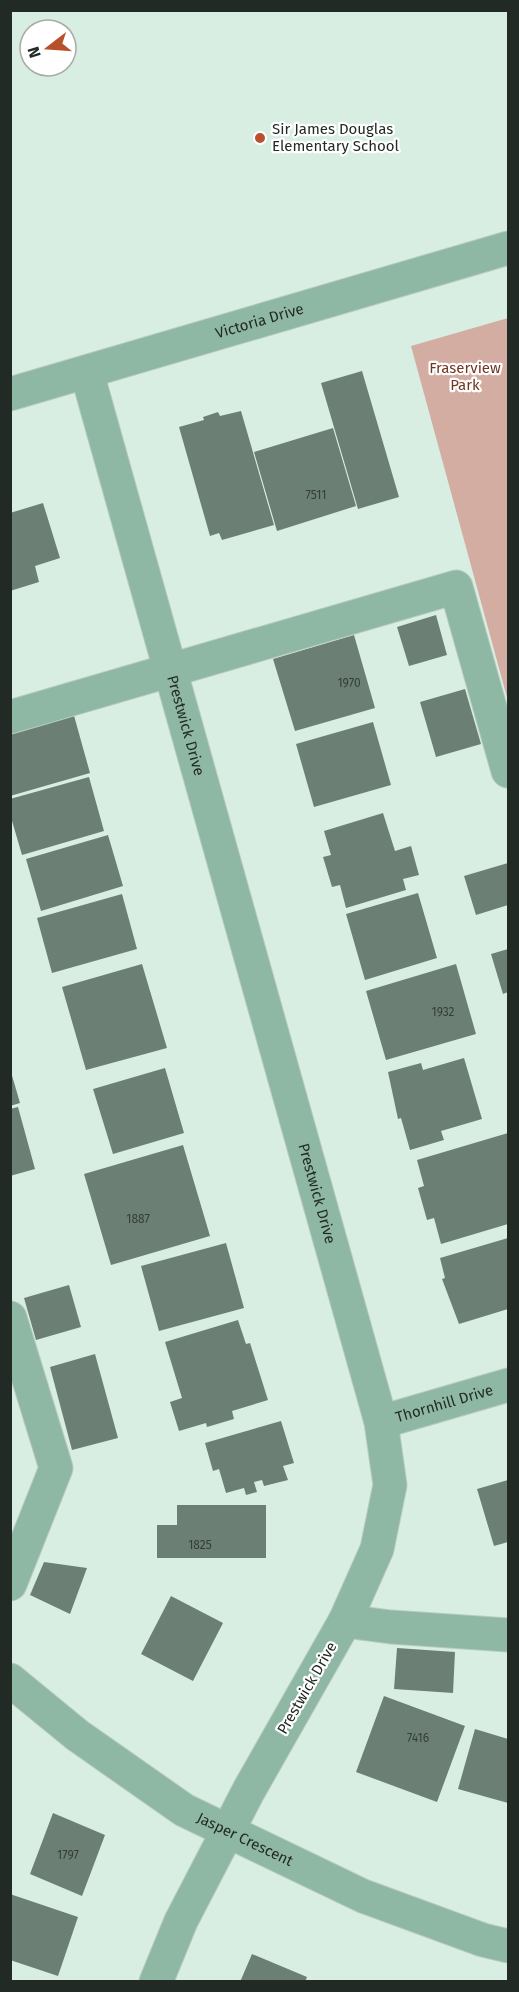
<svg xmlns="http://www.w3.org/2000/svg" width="519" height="1992" viewBox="0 0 519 1992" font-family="'Fira Sans',sans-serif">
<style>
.green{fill:#d3ada1}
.building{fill:#6c7f75}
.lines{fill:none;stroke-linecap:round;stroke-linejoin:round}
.minor-casing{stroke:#b8cbc1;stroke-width:35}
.minor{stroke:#8eb8a3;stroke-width:33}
.poi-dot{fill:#b8512b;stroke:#fff;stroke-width:2}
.labels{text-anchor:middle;stroke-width:4.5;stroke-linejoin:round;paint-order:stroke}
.number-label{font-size:12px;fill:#343f39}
.poi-label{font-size:15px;fill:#222a25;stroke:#fff;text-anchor:start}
.street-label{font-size:15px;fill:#222a25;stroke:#fff}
.park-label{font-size:15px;fill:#723621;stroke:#fff}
</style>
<rect width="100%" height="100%" fill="#d9eee3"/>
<path class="green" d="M508,318V701L411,346Z"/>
<path class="building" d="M362,371L399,497L358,509L321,383Z
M241,411L274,525L222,540L219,533L210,536L179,427L204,420L203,417L218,412L220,416Z
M333,428L356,506L277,531L254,452Z
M43,503L60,558L35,566L39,582L10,591V513Z
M436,615L447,655L409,666L397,627Z
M354,635L375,708L295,731L273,659Z
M465,689L481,744L436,757L420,702Z
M73,712L90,773L10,796V730Z
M373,722L391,785L314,807L296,744Z
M89,777L104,831L22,855L10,814V799Z
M383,813L395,851L411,846L419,875L403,879L406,890L346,908L340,885L332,887L323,857L331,855L324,831Z
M108,835L123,886L41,911L26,859Z
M508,863V905L476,915L464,876Z
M418,893L437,958L365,980L346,914Z
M122,894L137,949L52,973L37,918Z
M508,949V992L503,994L491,954Z
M142,964L167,1048L86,1070L62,987Z
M456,964L476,1034L386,1060L366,991Z
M464,1058L482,1119L441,1131L444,1140L410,1150L401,1118L398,1119L388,1072L421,1063L423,1070Z
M165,1068L184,1133L113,1154L93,1089Z
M11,1072L20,1103L10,1106V1073Z
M18,1107L35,1169L10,1176V1109Z
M508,1133V1224L441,1244L434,1218L427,1220L418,1188L424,1186L417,1160Z
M183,1145L210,1236L111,1265L84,1174Z
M508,1238V1309L459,1324L442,1279L445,1278L440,1258Z
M226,1243L244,1308L159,1331L141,1266Z
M69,1285L81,1327L36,1340L24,1298Z
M238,1320L246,1344L250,1343L268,1400L232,1411L234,1419L207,1427L206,1423L179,1431L170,1402L182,1398L165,1342Z
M95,1354L118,1438L72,1450L50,1367Z
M281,1421L294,1463L283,1466L288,1480L264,1486L262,1480L254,1482L257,1492L246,1495L244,1488L226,1493L219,1469L213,1471L205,1443Z
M508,1480V1542L494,1546L477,1489Z
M177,1505H266V1558H157V1525H177Z
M44,1562L87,1568L70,1614L30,1595Z
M171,1596L223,1623L193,1681L141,1654Z
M397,1648L455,1652L453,1693L394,1689Z
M384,1696L465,1726L437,1802L356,1772Z
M475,1729L508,1739V1803L458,1789Z
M53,1813L105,1835L82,1896L30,1874Z
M10,1894L78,1917L58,1976L10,1960Z
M252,1954L307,1977L305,1982H240Z"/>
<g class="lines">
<defs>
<g id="minor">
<path id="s1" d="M87,373L381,1422L390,1485L377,1549L345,1621L249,1790L181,1921L156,1982"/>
<path id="s2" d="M10,394L508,248"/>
<path d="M10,717L456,587L508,771"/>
<path d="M10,1318L56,1468L10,1584"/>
<path id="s3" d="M381,1422L508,1385"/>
<path d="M345,1621L391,1627L508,1635"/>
<path id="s4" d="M10,1680L77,1735L184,1810L363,1896L483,1940L508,1946"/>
</g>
</defs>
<use href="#minor" class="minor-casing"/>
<use href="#minor" class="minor"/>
</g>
<circle class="poi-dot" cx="260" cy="138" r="6"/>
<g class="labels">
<g class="number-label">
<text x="316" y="499">7511</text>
<text x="349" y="687">1970</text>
<text x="443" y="1016">1932</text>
<text x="138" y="1223">1887</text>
<text x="200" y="1549">1825</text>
<text x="418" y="1742">7416</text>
<text x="68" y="1859">1797</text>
</g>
<g class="poi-label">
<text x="272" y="134">Sir James Douglas<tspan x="272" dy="17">Elementary School</tspan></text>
</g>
<g class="street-label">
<text dy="5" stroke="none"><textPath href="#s2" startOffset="260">Victoria Drive</textPath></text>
<text dy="5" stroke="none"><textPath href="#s1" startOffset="366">Prestwick Drive</textPath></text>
<text dy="5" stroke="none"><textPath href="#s1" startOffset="852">Prestwick Drive</textPath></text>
<text dy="5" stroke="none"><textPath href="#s3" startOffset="66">Thornhill Drive</textPath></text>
<text transform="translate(307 1688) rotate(-60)" y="5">Prestwick Drive</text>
<text dy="5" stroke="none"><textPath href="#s4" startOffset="285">Jasper Crescent</textPath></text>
</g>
<g class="park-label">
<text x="465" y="373">Fraserview<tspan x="465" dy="17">Park</tspan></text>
</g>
</g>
<rect width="519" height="1992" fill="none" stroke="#222a25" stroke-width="24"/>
<g transform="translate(48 48) rotate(253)"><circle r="28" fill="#ffffff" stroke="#a7aaa8" stroke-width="1.5"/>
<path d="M0-4.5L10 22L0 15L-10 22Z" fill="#b8512b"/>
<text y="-9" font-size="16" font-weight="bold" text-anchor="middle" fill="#222a25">N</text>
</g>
</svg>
